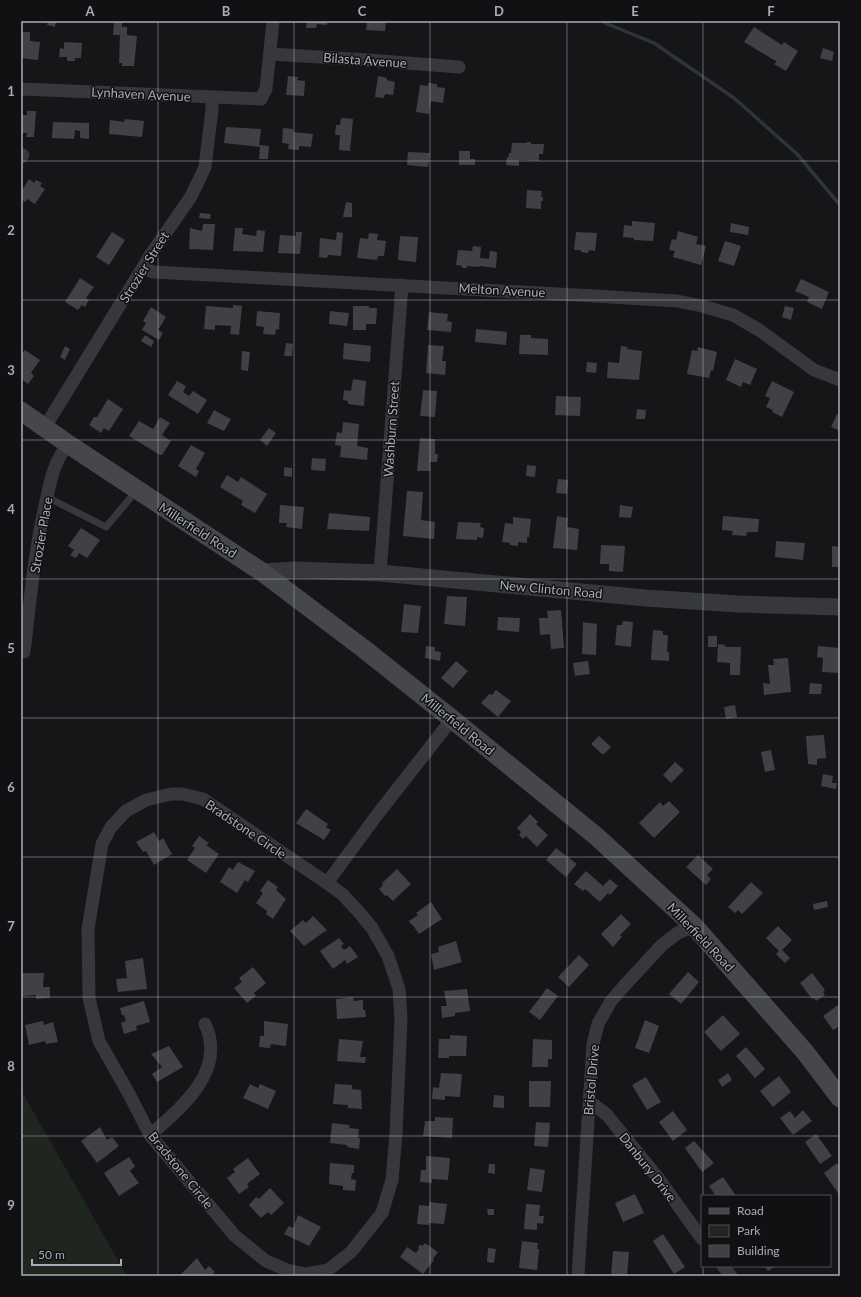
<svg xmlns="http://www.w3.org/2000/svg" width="861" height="1297" viewBox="0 0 861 1297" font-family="Lato,sans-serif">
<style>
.green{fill:#1e261f}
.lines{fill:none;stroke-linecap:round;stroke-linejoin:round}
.stream{stroke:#2c353c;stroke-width:3.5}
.building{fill:#404145}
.service{stroke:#37383d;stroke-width:7}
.minor{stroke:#37383d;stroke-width:13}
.tertiary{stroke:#37383d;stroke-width:17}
.secondary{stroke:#45474d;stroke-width:19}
.grid{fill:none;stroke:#a8adb8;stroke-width:1;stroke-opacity:0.55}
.labels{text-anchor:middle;stroke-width:3;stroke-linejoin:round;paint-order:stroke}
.street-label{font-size:13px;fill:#a8adb8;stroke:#111113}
.neatline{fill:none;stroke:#a8adb8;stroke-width:1.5}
.grid-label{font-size:13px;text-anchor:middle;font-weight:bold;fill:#a8adb8}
</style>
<rect width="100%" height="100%" fill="#161618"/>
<path class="green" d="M21,1090L124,1271L129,1276H21Z"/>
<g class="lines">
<path class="stream" d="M603,21L605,23L654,43L734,98L797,154L840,205"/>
</g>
<path class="building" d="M48,21H56L55,27L47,25Z
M114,21H122V27H127V35L137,36L134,66H122V63H119L120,35H113Z
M307,21H328L327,25L317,24L316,28H306Z
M367,21H386L385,31L366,30Z
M754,27L782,45L784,42L798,51L786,71L774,64L777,61L774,60L744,42Z
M21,32H30V41L40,42L38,60L21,58Z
M64,42L82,43L81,58H75V61H67V57H59L60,48L64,49Z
M823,48L834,52L832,61L820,58Z
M288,76L298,77L297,80L305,81L304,96L286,95Z
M378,76L387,78V80L395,82L393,95L385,94L384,98L375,97Z
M428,83L437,84V87L445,88L443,103L431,101L429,114L416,112L420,85L428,86Z
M27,111H36L34,137H26L27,133H21V115H27Z
M341,118L353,119L350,151L339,150L340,135H335L336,125H340Z
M125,119L144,121L142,137L109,134L110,120L124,122Z
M53,122L89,123V139L80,138V131L75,130L74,139L52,138Z
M226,127L261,129L259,145L269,146L268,159H259L260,147L224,143Z
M283,128L293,129V132L313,134L311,147L299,146V150L288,149L289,144L282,143Z
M527,142H531V144H544L543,154H539V161L519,160V166L506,165L507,157H509V153H511L512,143H527Z
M459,151H470V159H475V165H459Z
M408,152L430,153L428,167L407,165Z
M29,179L34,183L36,180L42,183L40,186L45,189L35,204L27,199L25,202L21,199V192Z
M527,190L542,191L541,197H543V201H541V209L526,208Z
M346,202L352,203V217H343Z
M200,213L211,214L210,219L199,218Z
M632,221L655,223L653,241L634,240V238L623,237L624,225L632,226Z
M731,223L749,227L748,235L730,232Z
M203,224H215L213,250L189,249L190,228L202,231Z
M235,228H243L242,234L256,236L257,230L265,231L263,252L233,251Z
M678,231L698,237L696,244L706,246L701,265L673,257L675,251L669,250L672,239L676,240Z
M112,232L125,240L109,265L96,257Z
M296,232H302L300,254L278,253L280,235L296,236Z
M337,232L343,233L341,256L328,255L327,258L319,257L320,238L336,240Z
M576,232L597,233L595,251L589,250L588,253L581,252V250H574Z
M369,233L378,234L377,240L386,241L384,256H378L377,260L357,258L360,238L368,239Z
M400,236L418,237L416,262L398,260Z
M725,241L741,246L734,266L718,261Z
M473,246L481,247L480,258L489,259L490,251L497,252L496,268L480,266L479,267L467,266V268H462V266L456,265L458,250L472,251Z
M80,278L94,287L86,298L89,300L85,307L82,305L78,310L65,302Z
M801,279L829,292L822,309L807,302L809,297L795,291Z
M233,305L242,306L239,335L230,334L231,326L215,325V330L204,329L206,306L233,308Z
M353,306H369V308H377L376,324H366V330H353Z
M785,306L794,308L791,320L782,317Z
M151,307L166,317L158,330L163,333L159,340L142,330L146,323L143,321Z
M257,311L280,313L279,330L276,329L275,335L263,334L264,327L256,326Z
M330,311L349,313L347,326L329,324Z
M429,312L448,314L447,321L452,322L451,332L427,330Z
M476,329L507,332L506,345L475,342Z
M145,335L154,341L151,347L141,341Z
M520,335H531V338L548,339V355L519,354Z
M286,343L293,344L292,356H284Z
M344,343L371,346L370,362L343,359Z
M428,345L444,346L442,361H446L445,375L426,373Z
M65,346L70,349L65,360L60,357Z
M621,346L627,347V349L642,351L639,380L607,378L608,362L619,363Z
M698,347L717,352L713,371L711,370L709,378L687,374L692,350L697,351Z
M25,350L40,360L31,373L34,376L28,384L21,379V354Z
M242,351L250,352L248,371L241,370Z
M735,359L757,369L750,385L743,382L741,387L726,380Z
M587,362L597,363L596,373L586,372Z
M353,379L366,381L364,406L348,404V401L343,400L344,390L351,391Z
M177,381L186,386L183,392L189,396L193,391L207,400L198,414L168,395Z
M772,381L794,392L782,417L772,412L773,410L766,407L770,398L765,396Z
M423,390L437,391L435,417L420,416Z
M556,396L581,397L580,416L555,415Z
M108,399L123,409L109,431L104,428L101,433L89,425L94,417H97Z
M637,409L646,410L645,419H636Z
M214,410L231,419L224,431L207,423Z
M837,414L840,415V431L831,427Z
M160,417L170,423L162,435L171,441L162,455H160L129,436L139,421L153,429Z
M343,422L359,424L357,446L368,448L367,460L340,457L341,446L335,445L337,432L342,433Z
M269,428L276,433L267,446L260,440Z
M420,438L435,439V454H438L437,462H430V471H417Z
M191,445L205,453L196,469L199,471L196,477L178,466Z
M312,458L326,459L325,471L311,470Z
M527,465L536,466L535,477L526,476Z
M284,467L292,468V477L284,476Z
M227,475L238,482L241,477L267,494L255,513L241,505L243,501L220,487Z
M558,479L568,480L567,494L556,493Z
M407,491L423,492L421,520L435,522L434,539L403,536Z
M280,505L304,507L302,529L286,527L287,523H279Z
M620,505L633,507L631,518L619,517Z
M329,513L370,517L369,531L327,529Z
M557,516L568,518L567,527L579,529L577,550L553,548Z
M723,516L759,519L758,532H747L746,536L732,535L733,531L722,530Z
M513,517L531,519L529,537H527V543L518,542V546L510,545V543L502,542L505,523L513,524Z
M458,522L481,523L480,527L484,528L483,538L477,537V540L456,539Z
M81,528L100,540L87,558L79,553L76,558L70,555L74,550L68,546Z
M776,541L805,543L803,560L775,557Z
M601,545L625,546L623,572L609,571V564H600Z
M832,546L840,547V567H832Z
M447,596L467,597L465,626L444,624Z
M404,604L421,606L418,633L401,632Z
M561,610L564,648L551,649L550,634L540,635L539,618H548L547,611Z
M498,617L520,618L519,632L497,630Z
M623,621L633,622L631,647L615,645L617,625H622Z
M583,622L597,624L596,655L582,654Z
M653,630L663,631V635H668L667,652H669V661L651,660Z
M708,636H717V647H708Z
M718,644L725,645V647H741L740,675H730V663L717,662Z
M426,646L435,647V651L441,652L440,661L425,658Z
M818,646L840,648V673L822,672L823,658L817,657Z
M788,658L791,692L764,695L763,683L770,684L768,665H774L773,659Z
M456,661L468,671L453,688L441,678Z
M588,661L590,674L575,676L573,663Z
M810,683L822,684L821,694H809Z
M496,690L511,701L498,717L481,703L489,694L492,695Z
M735,705L737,717L726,719L724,707Z
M824,735L826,758L817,759V765L808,764L806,736Z
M599,736L611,747L604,754H602L591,744Z
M771,750L775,770L765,772L761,752Z
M675,762L684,770L671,783L663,775Z
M823,774L833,776L832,783H837L836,789L821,786Z
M669,801L680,812L654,838L639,823L660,802L663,806Z
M306,809L328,824L326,827L331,830L324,840L296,823Z
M530,814L538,822L536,824L548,835L537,847L526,836L523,839L519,835L521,832L517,828Z
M154,832L159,841L163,838L172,854L154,865L146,851L143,852L136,842Z
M199,836L209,843L206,845L219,854L206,873L187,860L195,848L192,846Z
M556,848L577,864L566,877L546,860Z
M698,855L713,869L707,875L711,879L706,885L686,867Z
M238,862L255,871L248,882L245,880L237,893L220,882L229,867L233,870Z
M397,869L411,884L393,901L387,895L385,896L379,889L383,885L382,883Z
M586,871L603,886L610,879L618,886L610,895L608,893L600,902L585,889L583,891L574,884Z
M268,880L278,887L276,890L286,899L273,919L266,914L267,911L256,903L263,893L260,891Z
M751,882L763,893L742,914L738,910L735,913L728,907Z
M827,901L828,907L814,910L813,904Z
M431,902L442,919L419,934L412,924H411L409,921L418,915L416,913Z
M621,914L631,924L620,935L622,937L613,947L601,934Z
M313,916L327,930L304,946L290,931L303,920L306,923Z
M778,926L792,940L782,950L790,958L785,963L776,954L779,951L766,938Z
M339,938L344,944L341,946L344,950L350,946L358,957L347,964L345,960L333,969L320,951Z
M456,941L462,962L434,970L431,954L439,952L438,947Z
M579,955L589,965L569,987L558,977Z
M143,958L147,989L118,992L116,979L127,978L125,961Z
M253,967L266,983L254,993L256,996L247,1003L234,988L242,982L239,978Z
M688,972L699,982L681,1004L669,994Z
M21,973H44L43,987H50V998L36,999V995L22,996Z
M812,973L825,990L823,992L825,995L816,1001L814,998L812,999L800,983Z
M547,988L558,996L540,1020L529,1012Z
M467,989L470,1011L455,1013V1016L442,1018L441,1006H447L444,991Z
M353,997L354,1001L363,1000V1010H365L366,1017L337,1019L336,999Z
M144,1001L150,1022L136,1026L137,1030L124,1034L121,1023L126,1021L124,1015H122L120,1008Z
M838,1005L840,1008V1026L833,1030L823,1016Z
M723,1015L740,1034L721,1051L704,1032Z
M645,1020L659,1026L649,1053L635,1048Z
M43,1021L44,1025L53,1022L58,1042L46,1044L45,1041L29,1045L25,1025Z
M264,1021L288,1024L286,1046L271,1044L270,1048L259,1047L260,1036H264Z
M450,1035L467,1036L466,1056H449V1058H438L439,1039H450Z
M339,1039L363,1041L360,1057H366L365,1063L337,1061Z
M533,1039L552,1040V1059H548V1067H532Z
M169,1046L183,1067L157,1082L152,1074L162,1067L151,1054Z
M746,1047L765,1069L755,1078L736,1056Z
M441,1073L462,1074L460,1097L445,1096V1100L432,1099L433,1087L439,1088Z
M728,1073L732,1080L722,1087L718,1080Z
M779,1076L791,1092L773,1107L760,1091Z
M646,1077L661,1102L647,1110L632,1085Z
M529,1081H551L550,1107H529Z
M250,1084L258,1088L260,1084L276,1091L268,1109L243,1098Z
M335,1084L352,1085V1089L361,1090L362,1109L348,1108V1105L333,1104Z
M494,1095L504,1096V1108L493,1107Z
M803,1110L812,1121L793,1135L780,1118L790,1111L795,1118Z
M673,1111L687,1130L673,1141L659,1122Z
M435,1117L453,1118L452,1138L423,1136L425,1121H435Z
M536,1122L550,1123L548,1147L534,1146Z
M332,1123L350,1125L349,1128L359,1129L358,1138H360L359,1149L347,1147V1145L330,1143Z
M100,1127L107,1140L112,1137L119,1146L97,1163L81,1141Z
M816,1134L832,1156L820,1164L805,1142Z
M694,1141L714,1163L702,1172L685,1148Z
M426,1156L450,1158L448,1180L432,1179V1183L420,1182L421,1170H426Z
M129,1157L135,1166L130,1171L139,1183L119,1196L104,1173Z
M248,1158L260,1174L247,1184L249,1187L239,1194L227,1178L235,1172L233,1169Z
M330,1163L354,1165V1173H352L351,1179L356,1180L355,1191L343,1190V1186L329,1184Z
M837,1163L840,1168V1196L824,1173Z
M489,1164H495V1174L488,1173Z
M530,1168L545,1170L542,1192L527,1190Z
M723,1177L736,1196H716L709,1186Z
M270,1188L284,1203L271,1215L268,1212L261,1218L249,1205L256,1197L259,1199Z
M635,1194L644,1213L623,1222L615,1203Z
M429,1202L447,1204L444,1224L429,1223V1225L417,1224L419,1205L429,1206Z
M526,1204L540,1205L539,1216H544L543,1224L537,1223V1230L524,1229Z
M487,1209H494V1215H488Z
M298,1215L321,1227L309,1246L284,1234L289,1226L293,1228Z
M663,1234L685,1267L674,1274L653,1241Z
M522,1241L538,1243L537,1249H539L537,1270L519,1268Z
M425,1243L438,1252L433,1259L434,1260L423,1274L400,1257L407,1247L416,1253L419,1249L418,1248L420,1244L422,1246Z
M488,1248L496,1249L494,1263L487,1262Z
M613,1251L629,1252L627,1276H611Z
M197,1258L205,1270L209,1266L215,1272L211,1276H181L180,1275Z
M764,1266H776L768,1271Z"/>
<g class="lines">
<path class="service" d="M47,497L106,527L137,490"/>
<path class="minor" d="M271,54L368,60L459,67
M21,89L261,99L266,89L273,21
M21,157L23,155
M144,268L153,272L594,296L677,301L702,306L733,315L759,330L814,370L840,380
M45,427L151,254L190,198L198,182L205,167L212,109V97
M380,573L402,285
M21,652H24C30,603 34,554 45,506C50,483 53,463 68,444
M171,794H182L203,799L327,883L342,894L358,911L372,928L388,956L399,989L401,1019L396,1134L392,1180L382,1213L351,1252L328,1270L306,1274L287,1270L266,1261L235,1236L150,1135L129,1094L99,1041L89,998L88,929L102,844L111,827L126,811L146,800Z
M327,883L377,815L452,719
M589,1101L607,1115L659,1179L702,1239
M150,1135C182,1107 227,1071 205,1024
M723,1266L731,1276
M578,1276L593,1044L598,1024L611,1001L625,985L662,945L679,932L695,927"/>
<path class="tertiary" d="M262,572L295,570L380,573L646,598L738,604L840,607"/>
<path class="secondary" d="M21,411L68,444L262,572L364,649L452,719L596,836L695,927L805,1052L840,1098"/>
</g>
<path class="grid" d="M158,21V1276M294,21V1276M430,21V1276M567,21V1276M703,21V1196M21,161H840M21,300H840M21,440H840M21,579H840M21,718H840M21,857H840M21,997H840M21,1136H840M703,1266V1276"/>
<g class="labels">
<g class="street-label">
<text transform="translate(365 60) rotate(4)" y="5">Bilasta Avenue</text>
<text transform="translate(141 94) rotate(3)" y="5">Lynhaven Avenue</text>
<text transform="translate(144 267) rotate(-58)" y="5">Strozier Street</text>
<text transform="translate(502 290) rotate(3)" y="5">Melton Avenue</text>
<text transform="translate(391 429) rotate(-86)" y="5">Washburn Street</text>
<text transform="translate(198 530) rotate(33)" y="5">Millerfield Road</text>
<text transform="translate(41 535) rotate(-80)" y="5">Strozier Place</text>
<text transform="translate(551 589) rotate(5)" y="5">New Clinton Road</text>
<text transform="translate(458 724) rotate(39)" y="5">Millerfield Road</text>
<text transform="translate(246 829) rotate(34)" y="5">Bradstone Circle</text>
<text transform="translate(701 937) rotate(46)" y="5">Millerfield Road</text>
<text transform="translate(591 1080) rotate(-85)" y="5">Bristol Drive</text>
<text transform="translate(648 1167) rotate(52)" y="5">Danbury Drive</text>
<text transform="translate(181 1170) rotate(51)" y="5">Bradstone Circle</text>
</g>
</g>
<rect width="861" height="1297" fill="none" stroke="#111113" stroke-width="44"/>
<rect x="701" y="1195" width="130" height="72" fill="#111113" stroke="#4d4f55"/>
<rect x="709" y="1208" width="20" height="6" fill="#45474d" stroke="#4d4f55"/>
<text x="737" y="1215" font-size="12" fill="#a8adb8">Road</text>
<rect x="709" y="1225" width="20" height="12" fill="#1e261f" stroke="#4d4f55"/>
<text x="737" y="1235" font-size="12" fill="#a8adb8">Park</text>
<rect x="709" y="1245" width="20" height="12" fill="#404145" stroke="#4d4f55"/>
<text x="737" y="1255" font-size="12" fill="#a8adb8">Building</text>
<path d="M32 1259v6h89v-6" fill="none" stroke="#a8adb8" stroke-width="2"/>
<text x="38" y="1259" font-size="12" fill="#a8adb8" stroke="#111113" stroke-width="3" paint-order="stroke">50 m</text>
<rect x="22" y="22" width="817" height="1253" class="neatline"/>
<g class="grid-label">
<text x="90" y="16">A</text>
<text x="226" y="16">B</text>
<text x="362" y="16">C</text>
<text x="499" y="16">D</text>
<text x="635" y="16">E</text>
<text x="771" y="16">F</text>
<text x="11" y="96">1</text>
<text x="11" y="235">2</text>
<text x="11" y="375">3</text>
<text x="11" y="514">4</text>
<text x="11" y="653">5</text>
<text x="11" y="792">6</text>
<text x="11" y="931">7</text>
<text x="11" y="1071">8</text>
<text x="11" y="1210">9</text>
</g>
</svg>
